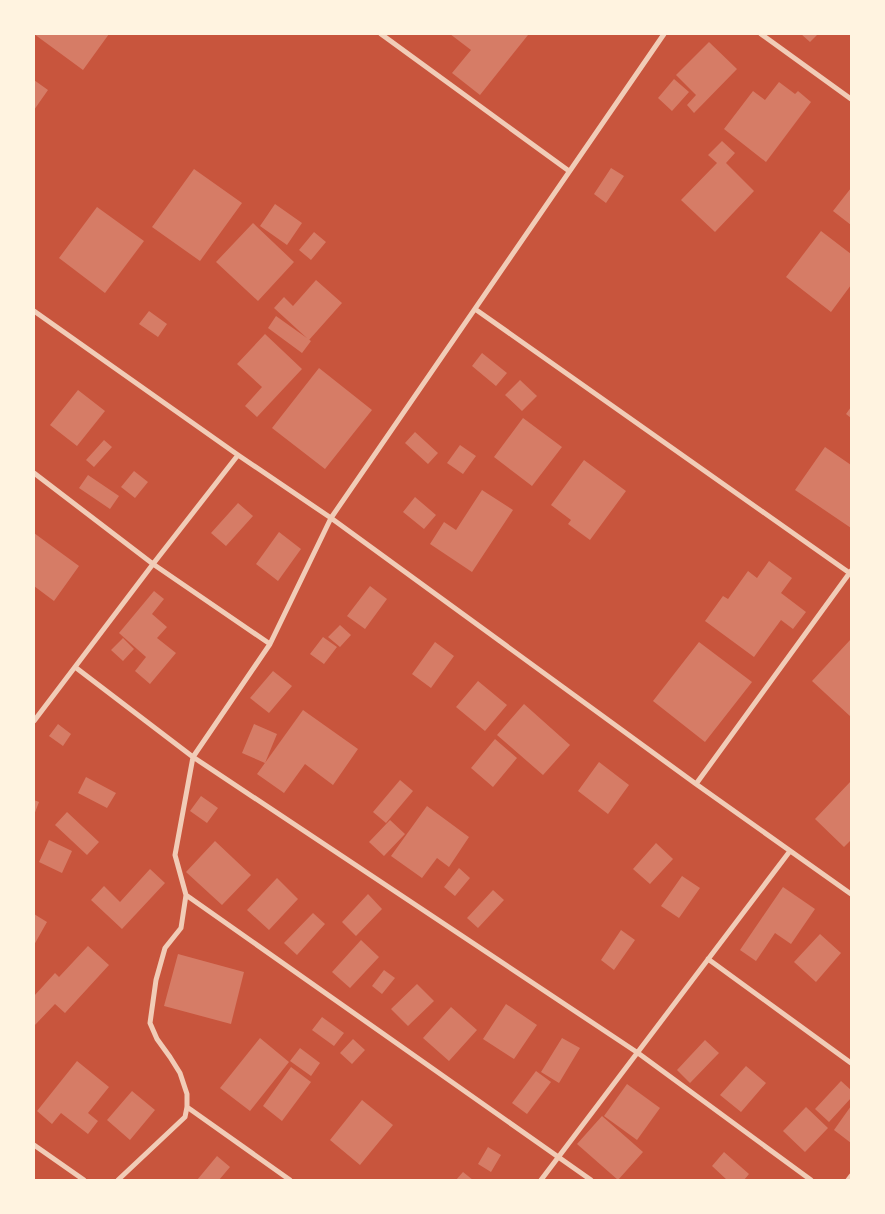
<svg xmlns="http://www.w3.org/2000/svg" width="885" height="1214" viewBox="0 0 885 1214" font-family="Ubuntu,sans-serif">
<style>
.building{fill:#d67c66}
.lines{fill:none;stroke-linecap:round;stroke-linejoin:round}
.minor{stroke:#f1ccb7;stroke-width:5}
</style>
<rect width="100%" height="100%" fill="#c8553d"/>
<path class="building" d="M34,34H109L83,70Z
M450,34H526L528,35L480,95L452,73L471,50Z
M801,34H818L810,42Z
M709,42L737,69L694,113L687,105L696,95L676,75Z
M674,79L689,92L672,111L658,98Z
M34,80L48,90L34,110Z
M779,82L795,94L798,91L811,102L766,162L724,129L753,91L765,100Z
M722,141L735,153L726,163L754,191L715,232L681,200L717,163L708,155Z
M611,168L624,176L606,203L594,194Z
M194,169L242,203L200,261L152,227Z
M851,188V225L833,211Z
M275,204L302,223L287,245L260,226Z
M97,207L144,241L105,293L59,258Z
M253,223L294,262L258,301L216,262Z
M821,231L851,254V285L831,312L786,277Z
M314,232L326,242L311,260L299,250Z
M316,280L342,303L309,340L274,308L284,297L293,306Z
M149,311L167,324L158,337L139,324Z
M276,316L311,341L302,353L268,328Z
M265,334L302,369L257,417L245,406L262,387L237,364Z
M482,353L507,373L496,386L472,366Z
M319,368L372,410L325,469L272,428Z
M520,380L537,396L522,411L505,395Z
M78,390L105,411L77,446L50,425Z
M851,407V418L846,414Z
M523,418L562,447L532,486L494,457Z
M415,432L438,453L428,464L405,443Z
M104,440L112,447L94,467L86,460Z
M460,445L476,456L463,474L447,463Z
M825,447L851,465V528L795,490Z
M584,460L626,491L590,540L568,524L571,520L551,505Z
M134,471L148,482L135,498L121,487Z
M88,475L119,496L110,509L79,488Z
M482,490L513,510L472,572L430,544L444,522L456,530Z
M415,497L436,515L424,529L403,512Z
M238,503L253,516L226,546L211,533Z
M279,532L301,549L278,581L256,564Z
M34,533L79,566L54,601L34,586Z
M769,561L792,578L781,593L806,612L793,629L781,620L754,657L705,621L723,596L728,599L748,571L757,578Z
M370,586L387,599L365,629L347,616Z
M154,591L164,599L152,614L167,627L157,638L176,653L150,684L135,671L146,657L119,633Z
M340,625L351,635L340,647L328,637Z
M323,637L337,647L324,664L310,654Z
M123,638L134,649L123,661L111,650Z
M851,639V717L812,681Z
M435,642L454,656L431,688L412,674Z
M699,642L752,682L705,742L653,701Z
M273,671L292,686L269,713L250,698Z
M478,681L507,705L485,731L456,707Z
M524,704L570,745L543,775L497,735Z
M303,710L358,749L333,785L305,764L284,793L257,774Z
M58,724L71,734L63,746L49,736Z
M254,724L277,734L265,763L242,753Z
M495,739L517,758L493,787L471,768Z
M599,762L629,785L608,814L578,791Z
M86,777L116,793L107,808L78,793Z
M400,780L413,791L386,823L373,812Z
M851,781V840L844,847L815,819Z
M201,796L218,808L207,823L190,811Z
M34,800L39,802L34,815Z
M427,806L469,837L449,867L437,858L422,878L391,856Z
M67,812L99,842L87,855L55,825Z
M390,820L405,834L384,856L369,842Z
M49,840L72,851L62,873L39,862Z
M215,841L251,875L222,905L186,872Z
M656,843L673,859L650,884L633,869Z
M459,868L470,878L455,896L444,887Z
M150,869L165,883L122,929L91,900L104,886L120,902Z
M682,876L700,888L679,918L661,906Z
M277,878L298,899L269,930L247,910Z
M783,887L815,909L791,944L775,933L756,961L740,950Z
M493,890L504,900L478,928L467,918Z
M368,894L382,909L356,936L342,922Z
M313,913L325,924L297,955L284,943Z
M34,914L47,922L34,945Z
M621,930L635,940L614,970L601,960Z
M820,934L841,953L816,982L794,962Z
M361,940L379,957L350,988L332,972Z
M88,946L109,965L65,1013L55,1004L34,1026V996L55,973L59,977Z
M178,954L244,972L231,1024L164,1006Z
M384,970L395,978L382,994L372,986Z
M417,984L434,1001L408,1026L391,1009Z
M506,1004L537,1025L514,1059L483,1039Z
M451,1007L477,1030L449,1061L423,1038Z
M322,1017L344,1033L334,1046L312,1030Z
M260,1038L289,1062L250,1111L220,1088Z
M562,1038L580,1048L559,1083L541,1072Z
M353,1039L365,1050L352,1064L340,1053Z
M705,1040L719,1053L690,1083L677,1070Z
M300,1048L320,1063L311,1076L290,1061Z
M77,1061L109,1087L88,1113L98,1121L88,1134L61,1113L52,1124L37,1111Z
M746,1066L766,1083L741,1112L720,1095Z
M291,1067L311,1082L282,1121L263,1106Z
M536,1071L551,1082L527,1114L512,1103Z
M841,1081L851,1090V1098L829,1122L815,1109Z
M627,1084L660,1108L637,1140L604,1116Z
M132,1091L155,1110L130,1140L107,1120Z
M362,1100L393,1125L360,1165L330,1140Z
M851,1106V1143L834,1130Z
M806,1107L828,1128L805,1152L783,1131Z
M602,1116L643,1152L618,1180L577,1144Z
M488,1147L501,1155L491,1172L478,1164Z
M724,1152L749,1174L744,1180H727L712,1166Z
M217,1156L230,1167L219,1180H197Z
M463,1172L473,1180H456Z"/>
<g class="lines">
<path class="minor" d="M381,34L569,171
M761,34L851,99
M475,309L851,574
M34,311L238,455L331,518L696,784L851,894
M34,473L153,564L270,644
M75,667L193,757L638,1053L811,1180
M34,721L153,564L238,455
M696,784L851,571
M186,895L591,1180
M708,959L851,1063
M187,1107L290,1180
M34,1145L84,1180
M118,1180L185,1117L187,1107V1094L180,1073L170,1057L157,1039L150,1023L156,980L165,948L181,928L186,895L175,855L193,757L270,644L331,518L664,34
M541,1180L790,851
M848,1180L851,1176"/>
</g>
<rect width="885" height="1214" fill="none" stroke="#fff3e0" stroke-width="70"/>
</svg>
